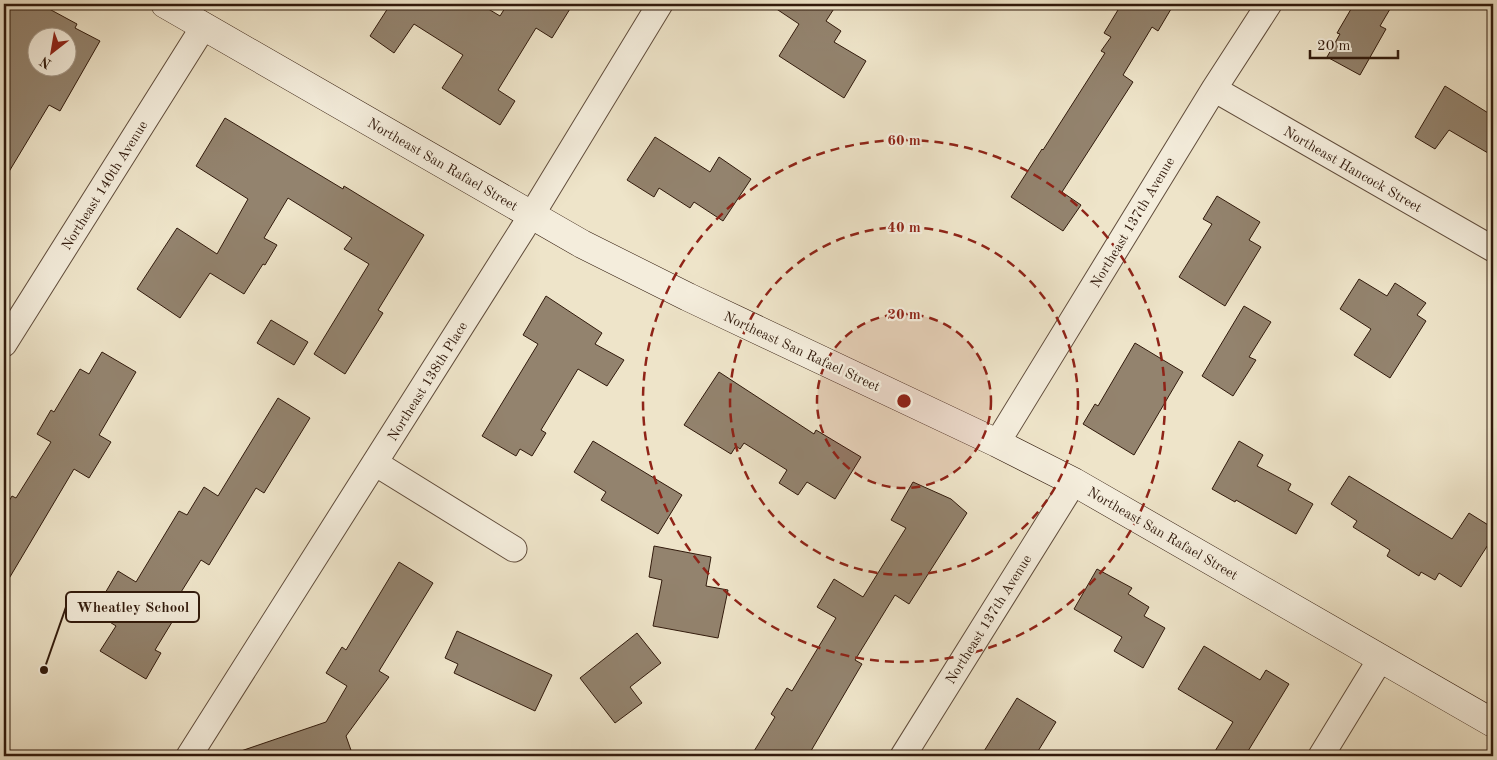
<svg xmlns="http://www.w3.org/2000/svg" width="1497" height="760" viewBox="0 0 1497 760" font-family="'Old Standard TT',serif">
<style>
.building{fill:#93836e;stroke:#311a0c;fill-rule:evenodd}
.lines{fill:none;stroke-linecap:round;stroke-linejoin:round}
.street-casing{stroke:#604c3b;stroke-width:27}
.secondary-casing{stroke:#311a0c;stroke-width:29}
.street{stroke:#f4eddc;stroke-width:25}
.secondary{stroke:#f4eddc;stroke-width:28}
.ring{fill:none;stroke:#8f2418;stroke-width:2.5;stroke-dasharray:9 6}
.labels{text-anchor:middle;stroke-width:4.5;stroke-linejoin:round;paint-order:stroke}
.street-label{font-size:14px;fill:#311a0c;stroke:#f4eddc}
.centre{fill:#8f2418;stroke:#f4eddc;stroke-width:2.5}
.ring-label{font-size:15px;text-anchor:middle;font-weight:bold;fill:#8f2418;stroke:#f4eddc;stroke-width:4.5;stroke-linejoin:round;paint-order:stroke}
.leader{fill:none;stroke:#311a0c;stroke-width:2}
.callout-dot{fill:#311a0c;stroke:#f4eddc;stroke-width:2}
.callout{fill:#f4eddc;stroke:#311a0c;stroke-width:2}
.callout-label{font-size:15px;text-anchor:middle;font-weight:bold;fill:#311a0c}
</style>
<rect width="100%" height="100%" fill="#eee4c9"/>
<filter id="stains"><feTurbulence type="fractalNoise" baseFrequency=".004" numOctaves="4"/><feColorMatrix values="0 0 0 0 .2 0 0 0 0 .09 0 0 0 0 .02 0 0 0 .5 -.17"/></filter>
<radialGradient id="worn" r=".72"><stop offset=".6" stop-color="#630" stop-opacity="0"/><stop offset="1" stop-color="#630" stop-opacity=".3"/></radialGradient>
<path class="building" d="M4,4H40L77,24L75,28L100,41L60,111L49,105L4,180ZM38,38H68V68H38Z
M381,4H480L500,16L505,8L498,4H573L552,38L536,28L498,90L515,101L500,125L442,88L463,55L414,24L394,53L370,36L388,8Z
M769,4H837L826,21L841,31L834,42L866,61L844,98L779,56L799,24Z
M1118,4H1174L1158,31L1152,27L1123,75L1133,82L1062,192L1081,205L1063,231L1011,197L1042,149L1043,150L1105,53L1101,51L1111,37L1104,33L1121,5Z
M1354,4H1393L1380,26L1386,29L1360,75L1327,57L1340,34L1337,33Z
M1445,86L1493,116V156L1449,130L1435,149L1415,137Z
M225,118L343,189L344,186L424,235L378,310L383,313L345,374L314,354L369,264L344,249L352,238L288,198L264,238L277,245L265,265L263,264L244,294L210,273L180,318L137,289L177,228L217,254L248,199L196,166Z
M655,137L710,172L719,157L751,179L723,221L694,202L690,208L659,188L654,197L627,180Z
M1217,196L1260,222L1249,240L1261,247L1225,306L1179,277L1212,224L1203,219Z
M1359,279L1387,296L1395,283L1426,303L1417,315L1426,321L1390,378L1354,355L1371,329L1340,309Z
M546,296L602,333L595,344L624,360L607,386L578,369L541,430L546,433L532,456L520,449L516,456L482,436L538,344L523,335Z
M1244,306L1271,322L1249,357L1256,360L1233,396L1202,376Z
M271,320L308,342L294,365L257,343Z
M1135,343L1183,372L1134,455L1083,424L1095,404L1098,406Z
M102,352L136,372L99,435L111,442L89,478L74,469L4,587V509L12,496L16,498L51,442L37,434L51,410L54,412L80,369L89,374Z
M719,372L814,434L816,430L861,457L835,499L807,482L798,495L779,483L787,470L744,443L740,449L736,446L731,454L684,425Z
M278,398L310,418L264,493L256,488L209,565L201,560L173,605L180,609L155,650L161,653L146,679L100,651L116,626L94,612L118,571L136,582L179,511L187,515L204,487L218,496Z
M593,441L682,495L658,534L601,500L606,492L574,472Z
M1239,441L1263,455L1257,466L1291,484L1288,490L1313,504L1296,534L1236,500L1235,502L1212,489Z
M1349,476L1452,539L1469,513L1493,528V537L1461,587L1439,573L1435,580L1421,572L1419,576L1387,556L1390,550L1353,527L1357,521L1331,504Z
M913,482L951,499L967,513L909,604L895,595L855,660L862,664L808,756H751L775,717L771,714L787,688L792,691L836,618L817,607L834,579L863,597L906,528L891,520Z
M654,546L711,557L706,586L728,590L718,638L653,626L662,580L649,577Z
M399,562L433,583L379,671L389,677L346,736L353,756H238V752L326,722L347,686L326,673L342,647L346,650Z
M1097,569L1132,588L1128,594L1149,607L1144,616L1165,628L1143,668L1114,651L1122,637L1074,609Z
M457,631L552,675L535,711L454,673L458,664L445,658Z
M637,633L661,663L630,687L642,703L615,723L580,678Z
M1204,646L1260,680L1266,670L1289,684L1245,756H1212L1233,722L1178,689Z
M1017,698L1056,722L1035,756H981Z"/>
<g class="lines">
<defs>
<path id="street" d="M1214,89L1493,249
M4,344L204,26
M997,443L1214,89L1269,4
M375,463L514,549
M189,756L531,216L660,4
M903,756L1074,482
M1321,756L1381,658"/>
<path id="secondary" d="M165,4L582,244L688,297L997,443L1074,482L1493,723"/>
</defs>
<use href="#street" class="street-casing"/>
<use href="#secondary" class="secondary-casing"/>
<use href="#street" class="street"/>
<use href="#secondary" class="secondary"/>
</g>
<circle cx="904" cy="401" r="87" fill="#8f2418" fill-opacity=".12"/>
<g class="ring">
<circle cx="904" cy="401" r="87"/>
<circle cx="904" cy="401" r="174"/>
<circle cx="904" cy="401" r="261"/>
</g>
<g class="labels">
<g class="street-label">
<text transform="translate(443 164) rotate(30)" y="5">Northeast San Rafael Street</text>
<text transform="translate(1353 169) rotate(30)" y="5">Northeast Hancock Street</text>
<text transform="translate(104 185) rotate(-58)" y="5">Northeast 140th Avenue</text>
<text transform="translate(1132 222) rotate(-59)" y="5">Northeast 137th Avenue</text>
<text transform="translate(802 351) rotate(25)" y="5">Northeast San Rafael Street</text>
<text transform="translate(427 381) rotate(-58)" y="5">Northeast 138th Place</text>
<text transform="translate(1163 533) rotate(30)" y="5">Northeast San Rafael Street</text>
<text transform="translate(988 619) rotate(-58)" y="5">Northeast 137th Avenue</text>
</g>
</g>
<circle cx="904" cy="401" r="8" class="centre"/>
<g class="ring-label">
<text x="904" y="145">60 m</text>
<text x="904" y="232">40 m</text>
<text x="904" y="319">20 m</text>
</g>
<path class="leader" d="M44 670L66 607"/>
<circle class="callout-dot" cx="44" cy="670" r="5"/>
<rect class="callout" x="66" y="592" width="133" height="30" rx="5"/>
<g class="callout-label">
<text x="133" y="612">Wheatley School</text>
</g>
<rect width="1497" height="760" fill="none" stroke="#eee4c9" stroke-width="20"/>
<rect x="5" y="5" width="1487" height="750" fill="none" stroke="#311a0c" stroke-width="2.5"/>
<rect x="10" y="10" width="1477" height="740" fill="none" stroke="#311a0c"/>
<g transform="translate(52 52) rotate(211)"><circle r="24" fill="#f4eddc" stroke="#a69989"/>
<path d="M0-4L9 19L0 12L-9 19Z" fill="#8f2418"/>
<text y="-8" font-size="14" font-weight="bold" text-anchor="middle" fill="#311a0c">N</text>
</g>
<path d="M1310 50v8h88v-8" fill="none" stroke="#311a0c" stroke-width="2.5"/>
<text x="1317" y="50" font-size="15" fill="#311a0c" stroke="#f4eddc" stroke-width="4" paint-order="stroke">20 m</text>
<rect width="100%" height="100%" filter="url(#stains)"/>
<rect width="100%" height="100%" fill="url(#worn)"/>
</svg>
